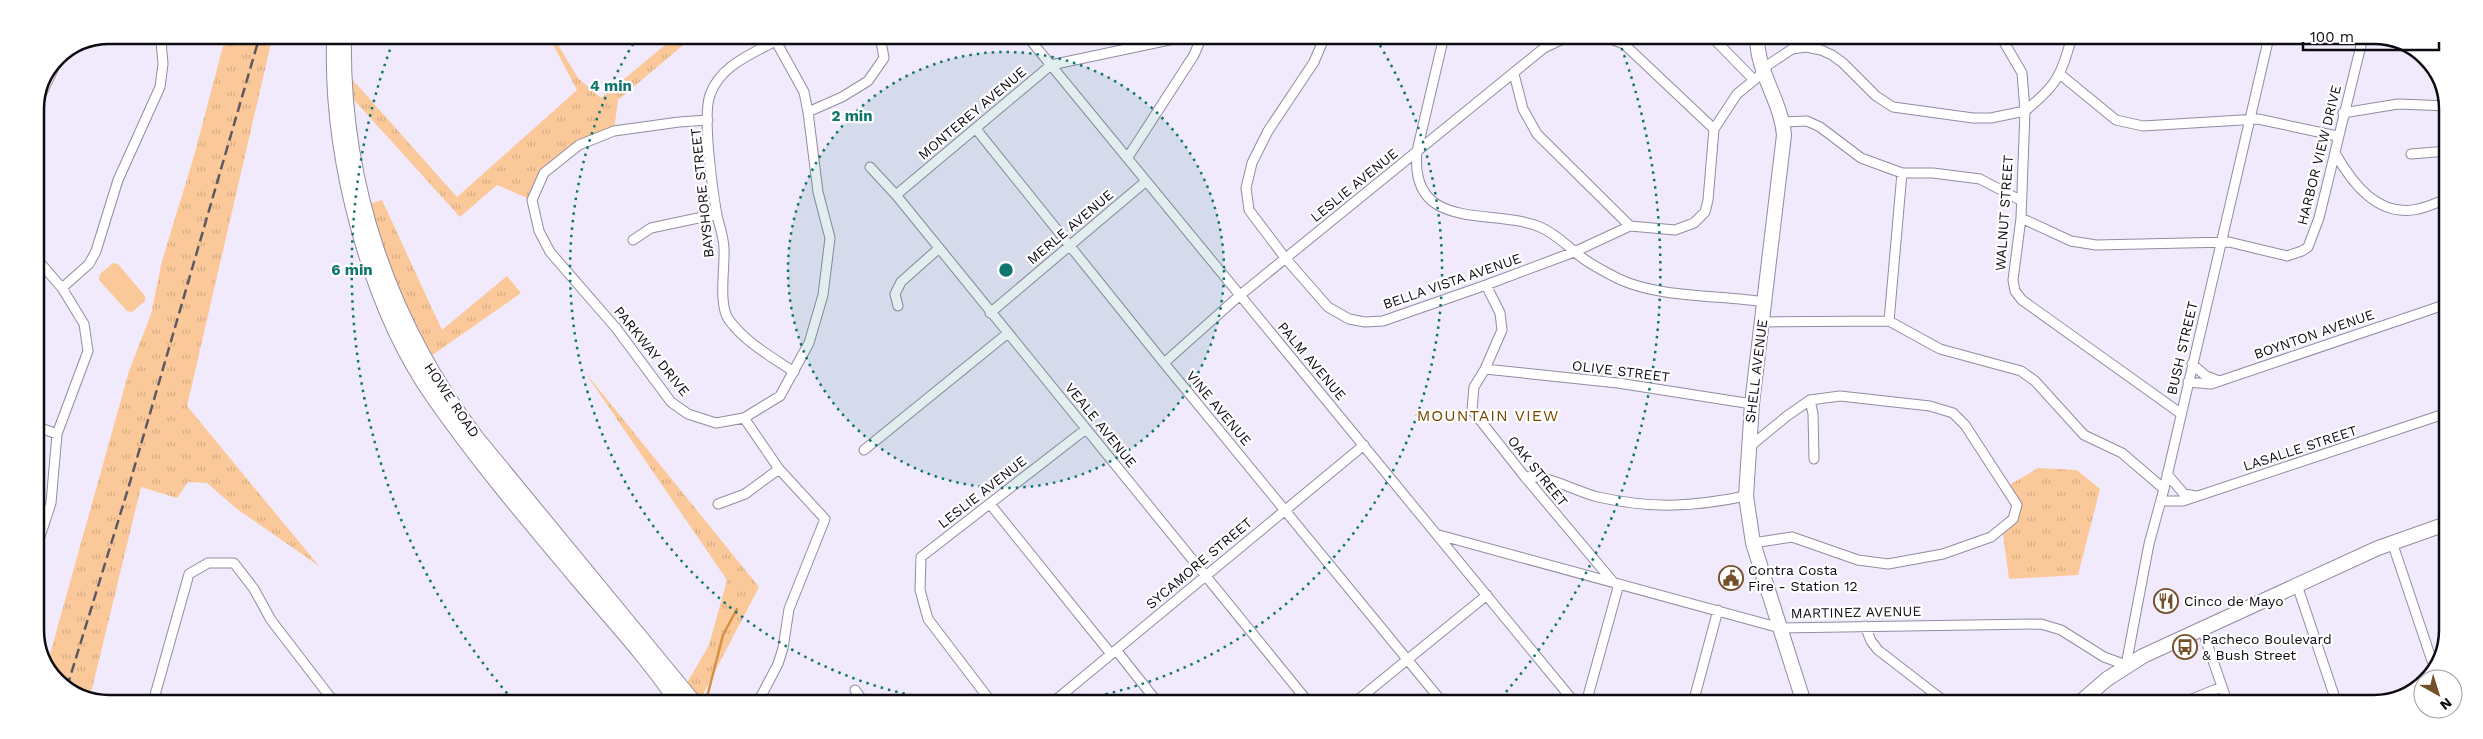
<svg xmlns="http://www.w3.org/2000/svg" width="2483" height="739" viewBox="0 0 2483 739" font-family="'Work Sans',sans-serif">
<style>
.grass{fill:url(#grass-tufts)}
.pitch{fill:#fbc999}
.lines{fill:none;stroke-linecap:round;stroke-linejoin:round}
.stream{stroke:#d79042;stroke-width:2.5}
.street-casing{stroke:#938ba1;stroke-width:11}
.secondary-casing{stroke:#938ba1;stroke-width:16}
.street{stroke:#fff;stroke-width:9}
.secondary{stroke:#fff;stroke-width:14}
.rail{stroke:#5d5864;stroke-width:2.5;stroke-dasharray:10 5;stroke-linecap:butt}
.ring{fill:none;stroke:#0f766e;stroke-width:2.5;stroke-dasharray:2.5 5}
.labels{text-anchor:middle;stroke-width:4.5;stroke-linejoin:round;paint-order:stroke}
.street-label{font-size:14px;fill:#0d0a12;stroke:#fff}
.poi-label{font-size:14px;fill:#0d0a12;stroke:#fff;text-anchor:start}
.quarter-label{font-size:16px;letter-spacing:1px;fill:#794700;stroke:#fff}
.rim{fill:none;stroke:#0d0a12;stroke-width:2.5}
.centre{fill:#0f766e;stroke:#fff;stroke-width:2.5}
.ring-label{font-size:15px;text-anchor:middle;font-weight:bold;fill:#0f766e;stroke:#fff;stroke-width:4.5;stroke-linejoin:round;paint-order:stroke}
</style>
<defs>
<pattern id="grass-tufts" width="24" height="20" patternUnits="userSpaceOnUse" patternTransform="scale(1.25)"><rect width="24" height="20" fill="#fbc999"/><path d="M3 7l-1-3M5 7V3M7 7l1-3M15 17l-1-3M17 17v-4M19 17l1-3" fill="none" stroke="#d6ab83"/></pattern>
</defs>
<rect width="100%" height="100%" fill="#f1eafd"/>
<path class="grass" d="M226,35H328L327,39L280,37L272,39L187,406L319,566L237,509L207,483L188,482L177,498L141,487L89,701L53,679L47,665L129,371L151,314L162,261L194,156Z
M548,35H552L578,78L601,98L676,36H694L618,100L614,131L579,145L544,173L532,200L497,185L460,217L345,90L343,69L457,197L577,90Z
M382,200L442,330L507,276L521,293L424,361L363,206Z
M584,371L759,587L699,702L684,688L709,645L727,580Z
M2038,468L2077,470L2100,489L2078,575L2009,579L2002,527L2017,505L2006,487Z"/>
<path class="pitch" d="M113,263L118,264L145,296V301L132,312L127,311L99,280L100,274Z"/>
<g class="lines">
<path class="stream" d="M707,697L723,635L737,609"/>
<defs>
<path id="street" d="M1027,36L1575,703
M1325,36L1314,62L1268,131L1252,163L1246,188L1249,210L1286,259L1328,307L1349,319L1365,322L1383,321L1486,285L1574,252L1630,226L1675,230L1694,223L1705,212L1708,200L1714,129L1737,94L1758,77L1768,65L1792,49L1806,47L1821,50L1832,55L1843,63L1876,96L1893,107L1973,118H1991L2025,111L2022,73L2001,37
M1444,36L1417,151C1409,234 1493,207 1540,227C1554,233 1563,242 1574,251C1585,262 1605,272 1619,279C1659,298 1721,295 1765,302
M1606,37L1624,44L1714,129
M1712,37L1754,80
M2072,37C2060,77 2058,84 2025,111L2021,218L2013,280L2015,291L2022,300L2180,413
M775,41C750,55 720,66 710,95C702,116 713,193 717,216C720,227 724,239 724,249C725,268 718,305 729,320C746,343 772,357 794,372
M1514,74L1523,109L1537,134L1630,226
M2061,75L2116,120L2143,126L2258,119L2337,136
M40,97L60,55
M808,112L842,97L868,81L884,58L880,36
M2343,113L2398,104L2448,106
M708,120L679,122L614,131L579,145L544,173L532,200L539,231L550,252L616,328L671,402L688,414L716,423L744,418L780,396L809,343L823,295L830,238L818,192L808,112L804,92L773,36
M1783,122L1807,121L1820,127L1861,158L1902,173H1933L1980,179L2020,200
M976,129L1164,363L1443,703
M2335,153C2352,183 2378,218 2418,209C2428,207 2438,202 2447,199
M2411,154L2448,151
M1128,157L1194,55L1202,36
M870,167L896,195L1309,703
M896,195L1051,65L1188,36
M2021,218L2071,241L2096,245L2229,242L2287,256L2302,251L2308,247L2319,218L2363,37
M633,240L651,228L717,214
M35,257L62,288L84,324L88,351L57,434L51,503L35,552
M1486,285L1500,313L1502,330L1485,369L1474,387L1472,410L1525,477L1614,583
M62,288L89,264L96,251L118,180L160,87L163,64L161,41L158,35
M898,306L895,294L901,282L938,249
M990,313L1145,182
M1889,321L1902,173
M1762,322L1889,321L1940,349L2021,371L2035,381L2084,435L2122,453L2164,489
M1164,363L1239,296L1544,48L1567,37
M2192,364L2206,376L2219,381
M1485,369L1618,383L1752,404
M2188,382L2211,384L2447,304
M1810,400L1813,414L1814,459
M744,418L779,469L825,519L789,609L783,648L778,664L758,702
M35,426L57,434
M1748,448L1787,416L1810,400L1840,396L1930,406L1953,413L1965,425L2017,505L2013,519L1991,537L1943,554L1888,564L1858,560L1792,537L1753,543
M864,450L1008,333
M2167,474L2184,494L2196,496
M1525,477C1545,473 1576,492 1598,497C1652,509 1692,507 1746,496
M2161,501H2183L2447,413
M718,504L745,494L779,469
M990,504L1111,654
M1439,535L1780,628L2041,624L2061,630L2104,657L2126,665L2149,544L2164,489L2269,37
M2392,542L2434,667
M2297,585L2337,704
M1865,626L1871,641L1878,650L1948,704
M2202,629L2228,704
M1116,650L1158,703
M855,690L864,702
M153,702L189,574L208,563H234L254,589L271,620L334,702
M992,703L928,619L920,590L921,557L1086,429
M1052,703L1364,445
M1354,703L1487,595
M1586,703L1619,584
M1693,703L1718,610
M2179,704L2222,687"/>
<path id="secondary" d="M344,35C341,182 389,322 477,438L694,702
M1757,37C1757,73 1781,100 1784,135L1752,404L1746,496L1753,543L1804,703
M334,43C331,156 368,304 433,397C476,459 525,517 573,574C608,616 647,657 677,702
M2078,704L2107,679L2143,656L2378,548L2446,524"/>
</defs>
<use href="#street" class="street-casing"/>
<use href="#secondary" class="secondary-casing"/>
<use href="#street" class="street"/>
<use href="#secondary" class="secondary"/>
<path class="rail" d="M67,687L128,489L260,35"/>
</g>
<circle cx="1006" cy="270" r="218" fill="#0f766e" fill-opacity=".12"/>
<g class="ring">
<circle cx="1006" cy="270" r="218"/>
<path d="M949 702A436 436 0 0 1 638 36M1376 39A436 436 0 0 1 1063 702"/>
<path d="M512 699A654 654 0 0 1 395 36M1619 41A654 654 0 0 1 1500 699"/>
</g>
<defs>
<symbol id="civic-ring" viewBox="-11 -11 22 22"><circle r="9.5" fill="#fff" stroke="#74502a" stroke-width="1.5"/><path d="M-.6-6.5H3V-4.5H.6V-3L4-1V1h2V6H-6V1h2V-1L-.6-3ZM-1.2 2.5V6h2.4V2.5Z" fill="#74502a"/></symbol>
<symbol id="restaurant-ring" viewBox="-11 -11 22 22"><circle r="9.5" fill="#fff" stroke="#74502a" stroke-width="1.5"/><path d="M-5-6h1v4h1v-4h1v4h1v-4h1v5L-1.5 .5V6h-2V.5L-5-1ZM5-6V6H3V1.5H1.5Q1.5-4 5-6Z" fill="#74502a"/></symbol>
<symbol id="bus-ring" viewBox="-11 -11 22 22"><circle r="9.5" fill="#fff" stroke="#74502a" stroke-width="1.5"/><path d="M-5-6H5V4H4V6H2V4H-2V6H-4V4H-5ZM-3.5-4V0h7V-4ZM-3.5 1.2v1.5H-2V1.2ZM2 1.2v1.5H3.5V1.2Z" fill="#74502a"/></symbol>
</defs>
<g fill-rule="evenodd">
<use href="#civic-ring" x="1717" y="564" width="28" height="28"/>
<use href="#restaurant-ring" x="2152" y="587" width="28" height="28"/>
<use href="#bus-ring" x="2171" y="633" width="28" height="28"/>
</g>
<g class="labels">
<g class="street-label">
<text transform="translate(972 113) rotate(-40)" y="5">MONTEREY AVENUE</text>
<text transform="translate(2319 155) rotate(-76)" y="5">HARBOR VIEW DRIVE</text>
<text transform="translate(1354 185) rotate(-39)" y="5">LESLIE AVENUE</text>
<text transform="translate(702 193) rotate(-96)" y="5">BAYSHORE STREET</text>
<text transform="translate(2004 213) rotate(-86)" y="5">WALNUT STREET</text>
<text transform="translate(1070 227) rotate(-40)" y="5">MERLE AVENUE</text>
<text transform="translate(1452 281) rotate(-19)" y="5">BELLA VISTA AVENUE</text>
<text transform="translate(2314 334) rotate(-19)" y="5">BOYNTON AVENUE</text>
<text transform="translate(2182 348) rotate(-77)" y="5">BUSH STREET</text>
<text transform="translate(652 351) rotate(51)" y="5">PARKWAY DRIVE</text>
<text transform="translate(1312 361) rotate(50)" y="5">PALM AVENUE</text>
<text transform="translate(1621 371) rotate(7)" y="5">OLIVE STREET</text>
<text transform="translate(1756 371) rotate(-83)" y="5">SHELL AVENUE</text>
<text transform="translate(452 400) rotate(56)" y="5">HOWE ROAD</text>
<text transform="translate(1219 408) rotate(50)" y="5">VINE AVENUE</text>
<text transform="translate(1101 425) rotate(51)" y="5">VEALE AVENUE</text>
<text transform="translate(2300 448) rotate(-18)" y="5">LASALLE STREET</text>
<text transform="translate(1538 471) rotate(51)" y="5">OAK STREET</text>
<text transform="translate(982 492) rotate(-38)" y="5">LESLIE AVENUE</text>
<text transform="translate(1199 563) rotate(-40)" y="5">SYCAMORE STREET</text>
<text transform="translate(1856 612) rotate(-1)" y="5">MARTINEZ AVENUE</text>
</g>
<g class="poi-label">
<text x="1748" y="575">Contra Costa<tspan x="1748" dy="16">Fire - Station 12</tspan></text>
<text x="2184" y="606">Cinco de Mayo</text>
<text x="2202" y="644">Pacheco Boulevard<tspan x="2202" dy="16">&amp; Bush Street</tspan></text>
</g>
<g class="quarter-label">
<text x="1488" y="421">MOUNTAIN VIEW</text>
</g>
</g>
<path d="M0 0H2483V739H0ZM109 44H2374A65 65 0 0 1 2439 109V630A65 65 0 0 1 2374 695H109A65 65 0 0 1 44 630V109A65 65 0 0 1 109 44Z" fill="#fff" fill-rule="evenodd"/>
<path class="rim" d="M109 44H2374A65 65 0 0 1 2439 109V630A65 65 0 0 1 2374 695H109A65 65 0 0 1 44 630V109A65 65 0 0 1 109 44Z"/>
<circle cx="1006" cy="270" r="8" class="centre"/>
<g class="ring-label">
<text x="611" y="91">4 min</text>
<text x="852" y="121">2 min</text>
<text x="352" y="275">6 min</text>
</g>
<g transform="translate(2438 694) rotate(141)"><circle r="24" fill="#ffffff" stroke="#9e9da0"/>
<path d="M0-4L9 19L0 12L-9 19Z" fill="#74502a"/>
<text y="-8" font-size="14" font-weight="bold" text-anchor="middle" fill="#0d0a12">N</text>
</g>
<path d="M2303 42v8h136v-8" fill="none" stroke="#0d0a12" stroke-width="2.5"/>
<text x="2310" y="42" font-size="15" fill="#0d0a12" stroke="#ffffff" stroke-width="4" paint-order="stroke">100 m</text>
</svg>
